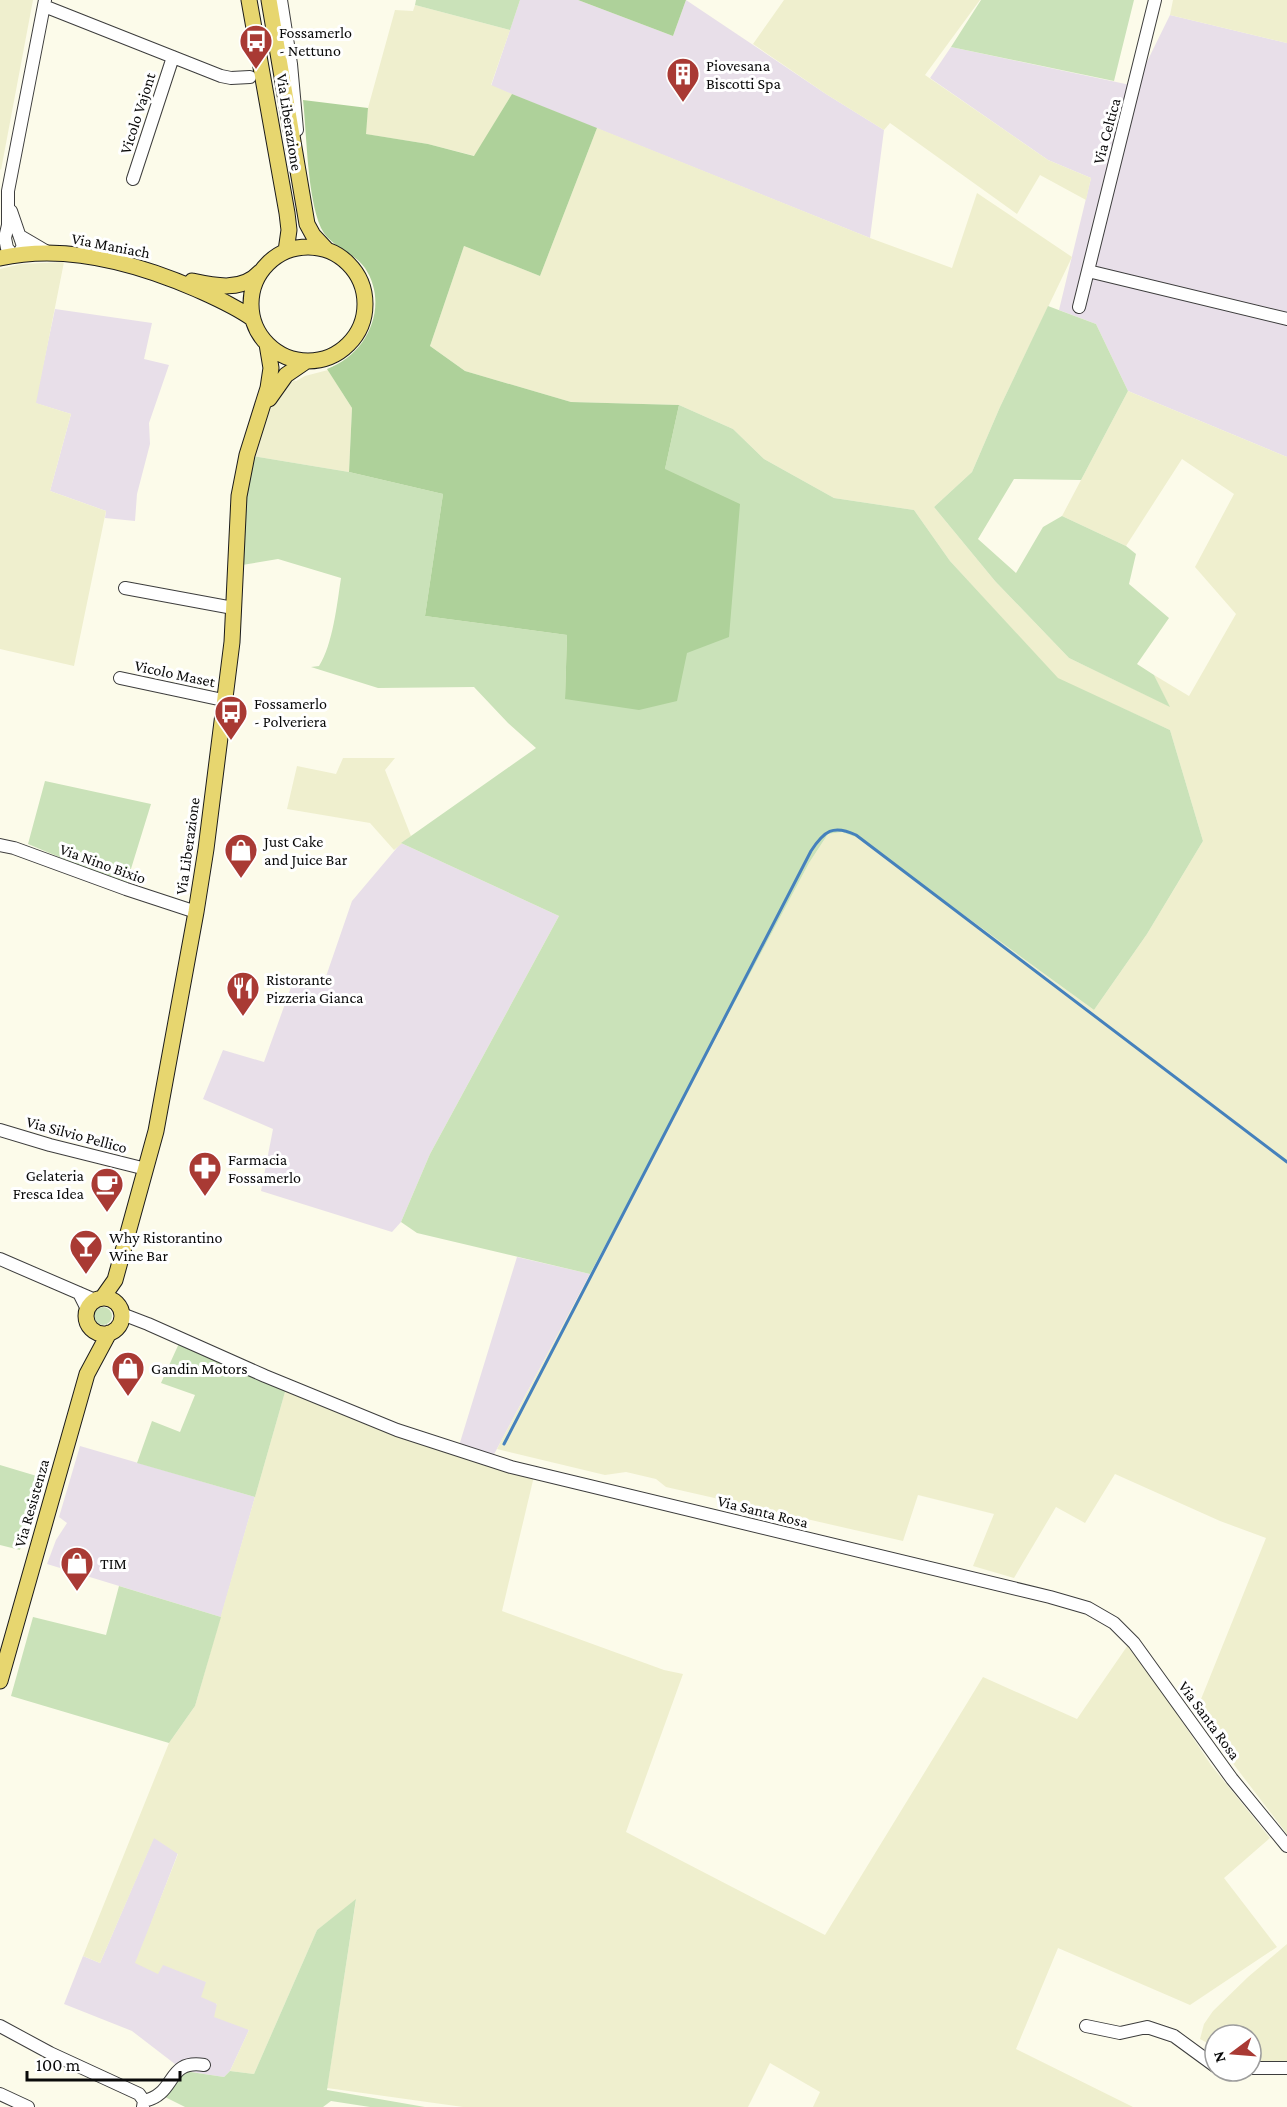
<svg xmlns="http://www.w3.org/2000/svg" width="1287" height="2107" viewBox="0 0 1287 2107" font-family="'Crimson Pro',serif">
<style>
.industrial{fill:#e8dfe9}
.farmland{fill:#efefce}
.green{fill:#cae2b9}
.forest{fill:#aed19a}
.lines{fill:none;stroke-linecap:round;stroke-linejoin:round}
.stream{stroke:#4581bc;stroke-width:3}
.minor-casing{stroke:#3d3d3d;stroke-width:14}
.major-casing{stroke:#1b1b1b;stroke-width:17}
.minor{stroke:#fff;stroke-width:12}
.major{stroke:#e7d66f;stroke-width:15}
.labels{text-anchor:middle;stroke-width:6;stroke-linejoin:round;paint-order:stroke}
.poi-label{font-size:16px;fill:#0a0a0a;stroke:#fff;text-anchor:start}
.street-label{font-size:16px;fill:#0a0a0a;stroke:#fff}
</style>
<rect width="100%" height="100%" fill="#fcfbea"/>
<path class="industrial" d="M520,0H578L673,36L686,0L826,94L884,130L870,238L491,86Z
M1170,15L1287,43V457L1128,391L1096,324L1059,310L1091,178L1048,160L930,78L951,47L1135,86Z
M55,309L152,323L144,359L169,365L149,423L150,444L137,494L135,521L105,518L106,511L50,491L71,414L35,403Z
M401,843L559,916L430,1154L401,1222L392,1232L261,1191L273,1129L203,1099L223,1050L264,1062L294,979L322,988L352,901Z
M517,1257L590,1274L491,1460L458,1449Z
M80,1446L255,1497L221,1617L47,1564L56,1540L67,1523L59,1517Z
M154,1837L178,1853L136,1963L163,1964L207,1982L217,2005L249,2030L230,2071L224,2077L184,2071L132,2031L64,2004L83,1956L100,1963Z"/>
<path class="farmland" d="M0,0H33L1,170L0,169Z
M784,0H980L925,75L1048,160L1091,178L1086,200L1040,175L1017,214L890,123L884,130L826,94L753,44Z
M1173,0H1287V43L1170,15Z
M415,5L510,30L491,85L512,94L475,156L428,144L365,134L368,108L395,10L413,11Z
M597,128L870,238L952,268L977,193L1072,257L1000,407L972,472L934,507L995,581L1069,658L1169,706L1154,675L1189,696L1236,614L1195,567L1234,494L1182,459L1126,546L1062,516L1128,391L1287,457V1834L1195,1714L1266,1538L1220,1521L1115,1474L1085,1523L1056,1507L1014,1578L973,1566L994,1514L918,1495L903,1541L666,1487L656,1479L626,1472L605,1475L497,1449L809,863L828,834L842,832L858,838L1094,1010L1147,934L1203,841L1170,730L1058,679L950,561L914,510L834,498L764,459L733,429L679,405L571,402L465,371L430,346L464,246L540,276Z
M64,262L36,403L71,414L50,491L106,511L74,666L0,649V269L21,264Z
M328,370L352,408L349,472L252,456L271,408L289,379L296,381L305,376Z
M343,758H395L385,770L411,836L394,850L370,823L287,809L297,766L336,774Z
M287,1385L535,1472L502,1611L664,1670L683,1674L626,1832L825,1935L983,1677L1077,1719L1128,1645L1136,1652L1211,1765L1270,1838L1224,1878L1277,1947L1190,2005L1058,1948L1016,2049L1133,2107H813L820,2092L770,2063L748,2107H463L327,2088L356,1900L317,1930L254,2074L230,2071L249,2030L214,2017L217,2004L201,1997L206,1982L163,1965L158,1974L135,1963L178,1854L154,1838L100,1963L83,1956L169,1743L195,1706Z
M1287,1944V2063L1251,2062V2035H1215V2047L1200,2039L1204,2024L1213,2011L1248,1977Z"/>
<path class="green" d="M416,0H520L510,30L415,5Z
M981,0H1134L1114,81L951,47Z
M1048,306L1096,324L1128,391L1081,480L1014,479L978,539L1016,573L1043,527L1062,516L1126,546L1136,554L1129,584L1169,618L1137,664L1154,675L1170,707L1069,658L995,581L934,507L972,472L1000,407Z
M679,405L733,429L764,459L834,498L914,510L950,561L1058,678L1170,730L1203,841L1147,934L1094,1010L858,838L842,832L828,834L809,863L590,1274L417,1233L401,1222L430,1154L559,916L401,843L536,748L508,723L474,687L378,688L311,667L319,666C333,644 337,604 341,578L278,559L236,566L247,455L349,472L443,494L425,616L567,635L565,699L665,469Z
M45,781L151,804L126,885L28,844Z
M94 1316a9 9 0 1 1 18 0a9 9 0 1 1-18 0Z
M181,1339L287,1385L255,1497L137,1463L152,1421L180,1432L195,1395L161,1383Z
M0,1465L40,1477L20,1550L0,1545Z
M119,1586L221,1617L195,1706L169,1743L11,1696L33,1617L106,1635Z
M356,1899L327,2090L425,2107H370L331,2101L323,2107H185L165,2097L184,2071L224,2077L230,2071L254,2074L317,1930Z"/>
<path class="forest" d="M578,0H686L673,36Z
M512,94L597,128L540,276L464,246L430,346L465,371L571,402L679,405L665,469L740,504L729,637L687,653L677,701L639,710L565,699L567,635L425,616L443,494L349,472L352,408L327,369C367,355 390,306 365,268C353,251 330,247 321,228C307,196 307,136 303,100L368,108L366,134L428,144L474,156Z"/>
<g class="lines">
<path class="stream" d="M504,1444L811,851C824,831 833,824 856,835L1287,1162"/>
<defs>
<path id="minor" d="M281,0L291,64L297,130
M44,6L221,76L231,78L250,77
M133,179L173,57
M11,211L23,246L18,255
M20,236L49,253
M13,255L7,248L5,238L8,225V191L45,0
M1088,271L1287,319
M1079,307L1155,0
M125,588L233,608
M120,678L223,700
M0,845L14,848L126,889L196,912
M0,1130L50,1145L146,1169
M0,1259L95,1300
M79,1293L87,1309
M122,1314L148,1324L265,1376L397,1430L511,1467L1050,1597L1088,1608L1114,1623L1134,1643L1232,1779L1287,1846
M0,2026L50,2053L139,2094L144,2101L143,2107
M1086,2026L1120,2033L1147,2027L1174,2036L1215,2066
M1251,2068H1287
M0,2094L28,2107
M144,2101C177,2094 166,2059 204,2065"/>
<path id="major" d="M249,0L287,213L289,230L286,251
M269,0L307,224L313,235L327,250
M251 304a57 57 0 1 1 114 0a57 57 0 1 1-114 0Z
M0,258C66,243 136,263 196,289C216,298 235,306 253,319
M192,281C215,286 242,292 260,272
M269,399L286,375L305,362
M103,1297L115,1280L156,1131L196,912L206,849L232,642L239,496L247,455L268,388L271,368L267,344
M86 1316a18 18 0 1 1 36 0a18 18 0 1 1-36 0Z
M0,1681L87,1374L109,1333"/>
</defs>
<use href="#minor" class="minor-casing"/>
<use href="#major" class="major-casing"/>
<use href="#minor" class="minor"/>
<use href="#major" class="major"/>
</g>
<defs>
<symbol id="bus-pin" viewBox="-11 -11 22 30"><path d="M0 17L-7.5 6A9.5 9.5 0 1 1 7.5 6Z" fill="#a93a34" stroke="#fff"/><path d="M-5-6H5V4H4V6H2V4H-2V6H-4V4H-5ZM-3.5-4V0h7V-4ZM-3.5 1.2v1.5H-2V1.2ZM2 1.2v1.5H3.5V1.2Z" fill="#fff"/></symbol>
<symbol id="building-pin" viewBox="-11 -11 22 30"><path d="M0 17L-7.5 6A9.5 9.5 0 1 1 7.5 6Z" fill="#a93a34" stroke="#fff"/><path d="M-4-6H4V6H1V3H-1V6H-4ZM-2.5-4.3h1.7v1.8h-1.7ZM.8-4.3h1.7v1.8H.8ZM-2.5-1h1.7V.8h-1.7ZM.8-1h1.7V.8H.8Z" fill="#fff"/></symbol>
<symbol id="shop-pin" viewBox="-11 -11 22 30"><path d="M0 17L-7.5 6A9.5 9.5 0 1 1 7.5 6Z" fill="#a93a34" stroke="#fff"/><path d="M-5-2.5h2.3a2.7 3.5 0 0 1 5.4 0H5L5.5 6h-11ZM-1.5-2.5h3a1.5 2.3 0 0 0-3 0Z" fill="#fff"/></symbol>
<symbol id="restaurant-pin" viewBox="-11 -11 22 30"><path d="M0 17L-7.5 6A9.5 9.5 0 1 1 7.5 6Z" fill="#a93a34" stroke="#fff"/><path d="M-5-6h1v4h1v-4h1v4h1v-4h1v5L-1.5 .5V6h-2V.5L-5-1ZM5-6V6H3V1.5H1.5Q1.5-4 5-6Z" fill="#fff"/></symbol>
<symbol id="pharmacy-pin" viewBox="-11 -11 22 30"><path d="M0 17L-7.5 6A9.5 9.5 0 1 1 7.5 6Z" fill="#a93a34" stroke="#fff"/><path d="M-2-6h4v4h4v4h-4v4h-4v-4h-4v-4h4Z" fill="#fff"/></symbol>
<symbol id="cafe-pin" viewBox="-11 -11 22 30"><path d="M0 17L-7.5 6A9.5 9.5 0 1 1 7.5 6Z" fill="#a93a34" stroke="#fff"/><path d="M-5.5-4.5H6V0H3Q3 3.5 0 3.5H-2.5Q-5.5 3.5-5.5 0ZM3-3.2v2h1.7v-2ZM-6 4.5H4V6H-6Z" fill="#fff"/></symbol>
<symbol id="bar-pin" viewBox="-11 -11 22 30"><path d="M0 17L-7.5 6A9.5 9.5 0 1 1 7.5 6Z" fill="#a93a34" stroke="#fff"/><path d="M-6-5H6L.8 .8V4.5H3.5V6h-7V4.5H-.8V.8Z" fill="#fff"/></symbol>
</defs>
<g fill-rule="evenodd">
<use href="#bus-pin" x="237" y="22" width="38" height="52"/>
<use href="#building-pin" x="664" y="55" width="38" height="52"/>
<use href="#bus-pin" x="212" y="693" width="38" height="52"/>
<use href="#shop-pin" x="222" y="831" width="38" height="52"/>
<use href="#restaurant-pin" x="224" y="969" width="38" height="52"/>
<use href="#pharmacy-pin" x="186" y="1149" width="38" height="52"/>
<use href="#cafe-pin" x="88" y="1165" width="38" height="52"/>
<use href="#bar-pin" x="67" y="1227" width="38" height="52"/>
<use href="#shop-pin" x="109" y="1349" width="38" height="52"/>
<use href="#shop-pin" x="58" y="1544" width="38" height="52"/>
</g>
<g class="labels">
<g class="poi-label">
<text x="279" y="38">Fossamerlo<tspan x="279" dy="18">- Nettuno</tspan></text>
<text x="706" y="71">Piovesana<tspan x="706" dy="18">Biscotti Spa</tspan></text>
<text x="254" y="709">Fossamerlo<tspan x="254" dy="18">- Polveriera</tspan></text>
<text x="264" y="847">Just Cake<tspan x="264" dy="18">and Juice Bar</tspan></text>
<text x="266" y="985">Ristorante<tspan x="266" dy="18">Pizzeria Gianca</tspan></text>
<text x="228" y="1165">Farmacia<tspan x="228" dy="18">Fossamerlo</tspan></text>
<text x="84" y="1181" text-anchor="end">Gelateria<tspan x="84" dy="18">Fresca Idea</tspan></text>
<text x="109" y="1243">Why Ristorantino<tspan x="109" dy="18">Wine Bar</tspan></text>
<text x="151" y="1374">Gandin Motors</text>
<text x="100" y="1569">TIM</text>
</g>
<g class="street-label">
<text transform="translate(137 113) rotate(-72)" y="6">Vicolo Vajont</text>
<text transform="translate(290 122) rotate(81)" y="6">Via Liberazione</text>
<text transform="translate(1106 131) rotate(-75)" y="6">Via Celtica</text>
<text transform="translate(111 245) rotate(11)" y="6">Via Maniach</text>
<text transform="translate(175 673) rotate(12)" y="6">Vicolo Maset</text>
<text transform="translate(187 846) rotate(-82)" y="6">Via Liberazione</text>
<text transform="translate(103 863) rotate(20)" y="6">Via Nino Bixio</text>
<text transform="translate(77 1134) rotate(15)" y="6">Via Silvio Pellico</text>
<text transform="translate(31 1503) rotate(-74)" y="6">Via Resistenza</text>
<text transform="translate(763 1511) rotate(14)" y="6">Via Santa Rosa</text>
<text transform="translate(1210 1720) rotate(54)" y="6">Via Santa Rosa</text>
</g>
</g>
<g transform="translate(1233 2053) rotate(254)"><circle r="28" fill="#ffffff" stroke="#9d9d9d" stroke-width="1.5"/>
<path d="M0-4.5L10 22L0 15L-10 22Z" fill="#a93a34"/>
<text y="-9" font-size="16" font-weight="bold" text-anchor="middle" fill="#0a0a0a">N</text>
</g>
<path d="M27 2071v9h153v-9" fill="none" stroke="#0a0a0a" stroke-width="3"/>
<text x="36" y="2071" font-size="18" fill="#0a0a0a" stroke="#ffffff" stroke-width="4.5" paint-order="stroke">100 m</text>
</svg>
